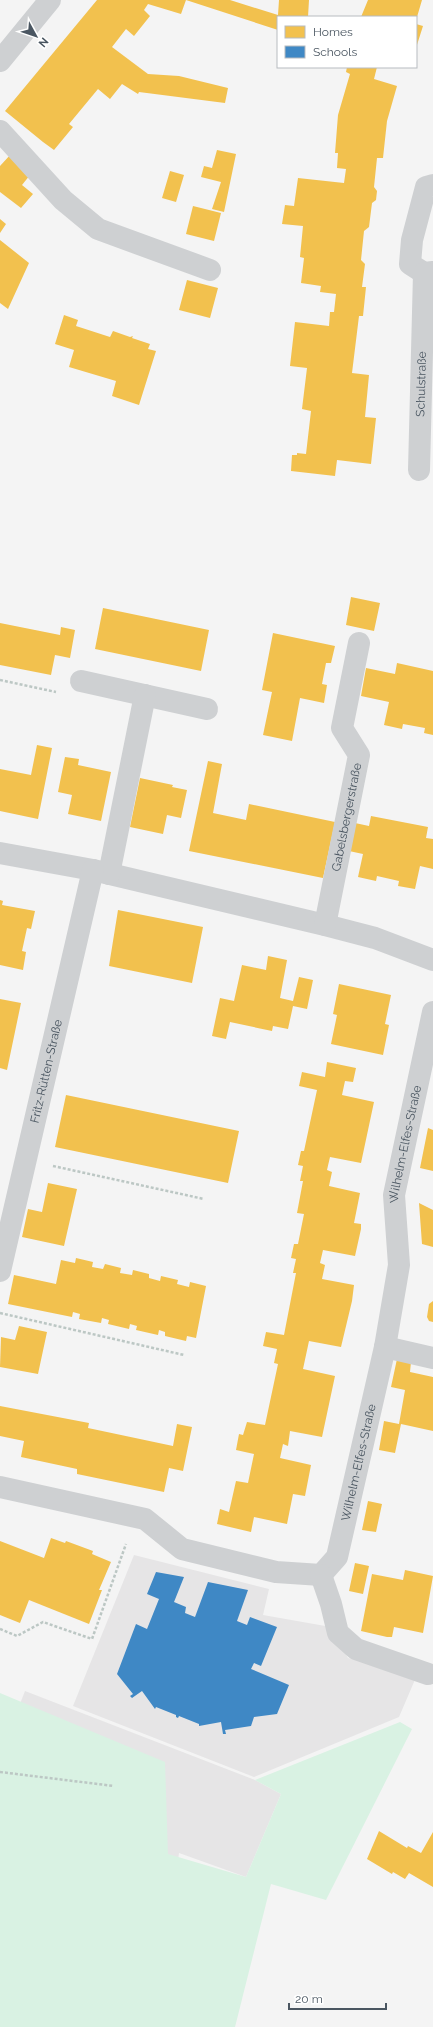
<svg xmlns="http://www.w3.org/2000/svg" width="433" height="2027" viewBox="0 0 433 2027" font-family="Raleway,sans-serif">
<style>
.education{fill:#e6e5e6}
.green{fill:#d9f2e3}
.homes{fill:#f2c14e}
.schools{fill:#3f88c5}
.lines{fill:none;stroke-linecap:round;stroke-linejoin:round}
.path{stroke:#bcc7c4;stroke-width:2.5;stroke-dasharray:3 2;stroke-linecap:butt}
.minor{stroke:#ced0d2;stroke-width:22}
.labels{text-anchor:middle;stroke-width:4;stroke-linejoin:round;paint-order:stroke}
.street-label{font-size:12px;fill:#4a5661;stroke:#fff}
</style>
<rect width="100%" height="100%" fill="#f4f4f4"/>
<path class="education" d="M134,1555L269,1589L263,1615L331,1627L348,1658L417,1675L399,1717L254,1777L73,1706Z
M25,1691L255,1780L281,1794L246,1877L179,1853L156,2027L0,1755Z"/>
<path class="green" d="M0,1693L165,1762L168,1854L246,1877L281,1794L255,1780L400,1722L412,1729L326,1900L271,1884L235,2027H0Z"/>
<path class="homes" d="M97,0H186L181,14L148,4L144,10L150,16L134,36L126,29L112,47L148,74L179,76L228,88L225,103L139,92L138,94L122,84L110,99L98,89L69,124L73,127L54,150L43,142L5,111Z
M186,0H230L278,15L279,0H309L308,17H278V30Z
M368,0H422L417,17H361Z
M416,24L423,26L416,48Z
M347,67H377L374,79L397,86L387,121L383,158H377L374,187L377,191L376,200L372,203L369,227L364,231L361,260L365,264L362,287H366L363,316H359L352,373L369,375L365,417L376,418L371,464L337,460L335,476L291,471L292,455H297V453L306,454L311,411L302,409L307,368L290,366L295,322L329,326L330,312H334L336,294L320,292L321,286L301,283L304,258L300,257L303,226L282,224L285,205L294,206L298,178L344,183L346,169L337,168L338,153H335L338,115L350,74L346,72Z
M217,150L236,154L224,212L212,209L221,182L201,177L204,166L212,168Z
M11,154L30,175L22,185L33,194L21,208L0,192V166Z
M170,171L184,175L176,202L162,198Z
M193,206L221,213L214,241L186,234Z
M0,219L6,224L0,233Z
M0,240L29,263L8,309L0,303Z
M187,280L218,288L210,318L179,310Z
M64,315L78,320L76,326L110,337L113,331L130,337L133,336L132,338L150,344L148,349L156,351L139,405L112,396L116,381L69,367L74,350L55,344Z
M351,597L380,603L374,631L346,625Z
M103,608L209,630L201,671L95,649Z
M0,623L60,635L61,627L75,630L70,658L55,655L51,675L0,665Z
M273,633L335,646L331,663H326L322,684L327,685L324,703L300,698L292,741L263,735L272,692L262,690Z
M397,663L433,671V735L424,733L425,728L403,724L402,729L384,725L389,702L361,696L366,668L395,674Z
M37,745L52,748L38,819L0,811V769L31,775Z
M65,757L79,759L78,765L111,772L101,821L68,814L72,795L58,792Z
M208,761L222,764L213,813L246,820L249,804L335,822L323,878L189,851Z
M140,778L173,785L172,787L187,790L181,818L167,815L163,834L130,827Z
M371,816L428,827L426,838L433,839V869L420,866L415,889L398,886L399,881L377,876L376,881L358,877L363,854L349,851L355,823L369,826Z
M0,900L3,901L2,905L35,911L31,929L27,928L22,951L26,952L23,970L0,965Z
M118,910L203,927L192,983L109,966Z
M268,956L287,960L280,998L293,1001L299,977L313,980L307,1009L293,1006L288,1029L273,1026L272,1031L230,1022L226,1039L212,1036L220,998L234,1001L242,965L266,970Z
M339,984L391,995L385,1024L389,1025L383,1055L331,1044L337,1015L333,1014Z
M0,999L21,1003L7,1070L0,1068Z
M327,1062L356,1068L353,1082L345,1081L342,1095L374,1102L361,1163L330,1157L327,1170L332,1172L329,1186L360,1193L354,1223L361,1224V1229L355,1256L323,1250L320,1263L325,1265L322,1279L354,1285L352,1301L341,1347L309,1341L303,1369L335,1376L322,1437L290,1431L288,1446L283,1444L280,1458L311,1465L305,1496L293,1494L287,1524L254,1517L251,1532L217,1524L220,1509L229,1512L236,1481L248,1483L254,1454L236,1450L239,1434L243,1435L247,1422L265,1425L278,1364L274,1363L277,1349L263,1346L266,1332L284,1335L296,1273H293L296,1259L291,1258L294,1244H298L304,1214L297,1213L303,1181H300L303,1166L298,1165L301,1151H304L317,1090L299,1086L302,1072L325,1077Z
M66,1095L239,1131L228,1183L55,1147Z
M428,1128L433,1130V1171L420,1168Z
M48,1183L77,1189L64,1246L22,1237L28,1209L42,1212Z
M419,1203L433,1210V1247L422,1244Z
M76,1258L93,1262L92,1267L103,1269L105,1264L121,1268L120,1273L132,1275L133,1270L149,1274V1278L160,1281L161,1276L178,1280L177,1284L189,1287L190,1282L206,1286L196,1338L187,1336L186,1341L165,1336V1332L159,1330L158,1335L136,1330L137,1326L130,1324L129,1329L108,1324L109,1320L102,1318L101,1323L79,1319L80,1314L73,1312L72,1317L8,1304L14,1275L56,1284L61,1260L75,1263Z
M433,1301V1322L429,1321L427,1317L429,1304Z
M19,1326L47,1332L38,1374L0,1367L1,1337L15,1340Z
M397,1359L411,1362L410,1372L433,1377V1431L401,1424L395,1453L379,1450L384,1421L399,1424L405,1390L391,1387Z
M0,1406L89,1423L88,1428L173,1446L177,1424L192,1427L183,1471L169,1468L164,1492L77,1474V1469L21,1457L24,1441L0,1436Z
M368,1501L382,1504L376,1532L362,1530Z
M51,1538L65,1543L66,1541L93,1551L92,1554L111,1562L99,1590H102L89,1624L29,1600L20,1623L0,1615V1541L44,1558Z
M355,1563L369,1566L363,1594L349,1591Z
M405,1570L433,1576L423,1633L394,1627L392,1637H387L361,1631L372,1574L403,1580Z
M379,1831L407,1848L408,1846L421,1853L433,1832V1887L409,1873L405,1879L393,1872L392,1874L367,1859Z"/>
<path class="schools" d="M156,1572L184,1577L174,1602L186,1607L185,1613L195,1617L208,1582L248,1590L237,1621L247,1625L250,1617L277,1627L261,1666L254,1663L251,1669L289,1685L277,1714L254,1717L251,1726L225,1730L226,1734H223L221,1722L199,1726V1724L179,1716L178,1718L176,1717V1715L156,1707L155,1709L142,1691L132,1698L130,1696L133,1694L117,1674L136,1624L147,1629L159,1599L147,1594Z"/>
<g class="lines">
<path class="path" d="M0,680L56,692
M53,1166L204,1199
M0,1313L184,1355
M0,1629L17,1636L43,1622L92,1639L126,1544
M0,1772L114,1786"/>
<g class="minor">
<path d="M0,61L50,0"/>
<path d="M0,131L63,200L98,229L210,270"/>
<path d="M433,185L426,187L412,240L410,264L424,273L433,272"/>
<path id="s1" d="M419,470L424,273"/>
<path d="M81,681L207,709"/>
<path d="M0,853L93,870L325,925L375,938L433,960"/>
<path d="M109,874L145,695"/>
<path id="s2" d="M325,925L359,755L342,728L359,643"/>
<path id="s3" d="M0,1271L93,870"/>
<path d="M385,1347L433,1358"/>
<path id="s4" d="M0,1487L145,1519L182,1549L276,1572L321,1575L337,1557L385,1347L399,1265L394,1195L433,1012"/>
<path d="M321,1575L331,1604L338,1633L356,1649L428,1674"/>
</g>
</g>
<g class="labels">
<g class="street-label">
<text dy="4" stroke="none"><textPath href="#s1" startOffset="86">Schulstraße</textPath></text>
<text dy="4" stroke="none"><textPath href="#s2" startOffset="110">Gabelsbergerstraße</textPath></text>
<text dy="4" stroke="none"><textPath href="#s3" startOffset="205">Fritz-Rütten-Straße</textPath></text>
<text dy="4" stroke="none"><textPath href="#s4" startOffset="783">Wilhelm-Elfes-Straße</textPath></text>
<text dy="4" stroke="none"><textPath href="#s4" startOffset="459">Wilhelm-Elfes-Straße</textPath></text>
</g>
</g>
<rect x="277" y="16" width="140" height="52" fill="#ffffff" stroke="#b7bbc0"/>
<rect x="285" y="26" width="20" height="12" fill="#f2c14e" stroke="#b7bbc0"/>
<text x="313" y="36" font-size="12" fill="#4a5661">Homes</text>
<rect x="285" y="46" width="20" height="12" fill="#3f88c5" stroke="#b7bbc0"/>
<text x="313" y="56" font-size="12" fill="#4a5661">Schools</text>
<g transform="translate(36 36) rotate(130)" stroke="#ffffff" stroke-width="3" paint-order="stroke">
<path d="M0-3L7 15L0 10L-7 15Z" fill="#4a5661"/>
<text y="-6" font-size="11" font-weight="bold" text-anchor="middle" fill="#4a5661">N</text>
</g>
<path d="M289 2003v6h97v-6" fill="none" stroke="#4a5661" stroke-width="2"/>
<text x="295" y="2003" font-size="12" fill="#4a5661" stroke="#ffffff" stroke-width="3" paint-order="stroke">20 m</text>
</svg>
